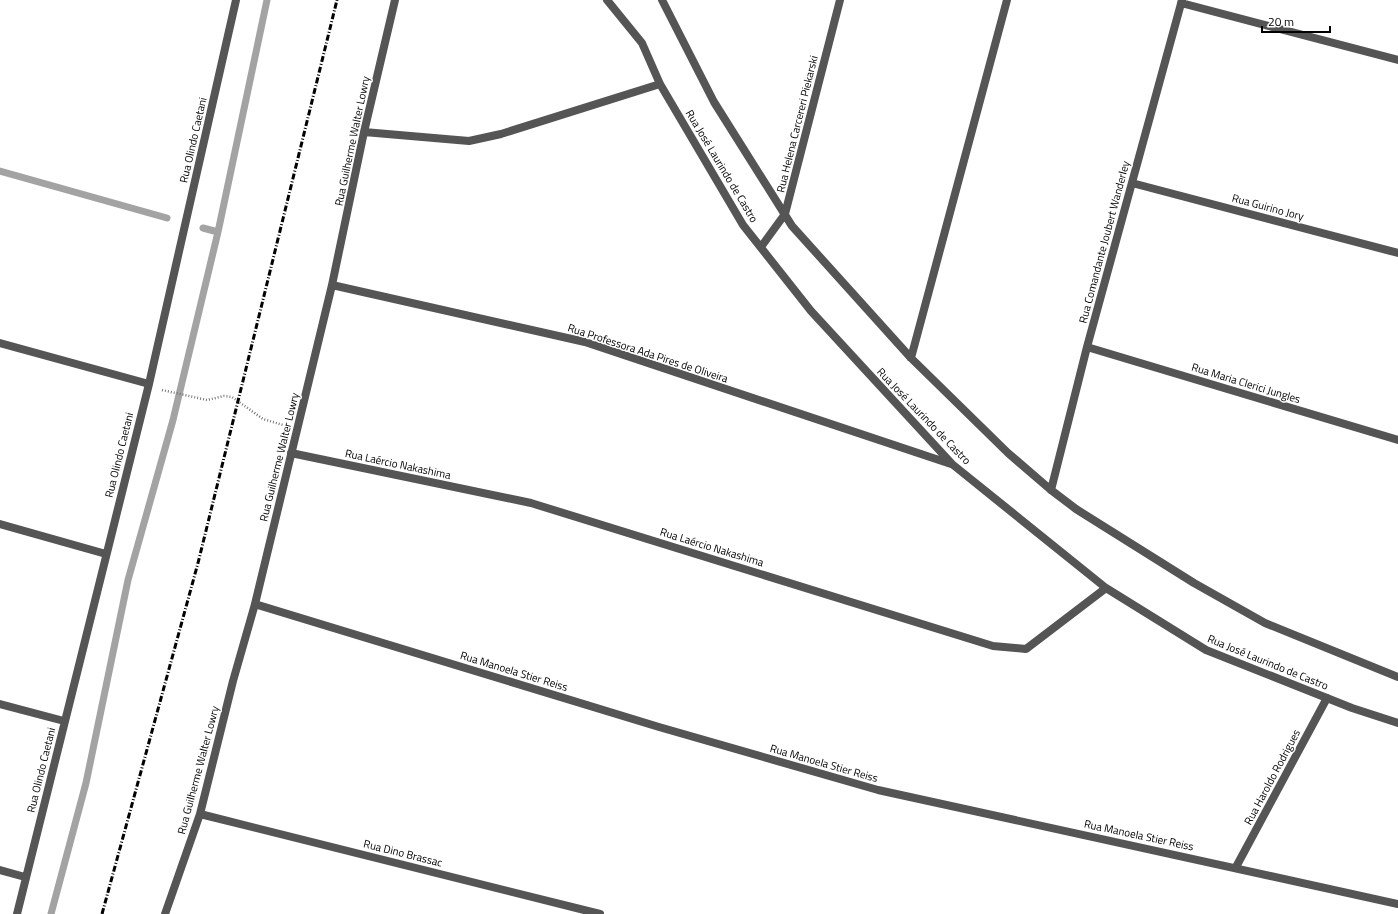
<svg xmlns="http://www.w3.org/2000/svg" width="1398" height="914" viewBox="0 0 1398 914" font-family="'Titillium Web',sans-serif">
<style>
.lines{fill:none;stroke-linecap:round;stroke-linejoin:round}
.stream{stroke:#a3a3a3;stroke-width:7}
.path{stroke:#777;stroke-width:2.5;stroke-dasharray:1 2;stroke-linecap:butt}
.lane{stroke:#555;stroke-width:8}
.street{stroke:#555;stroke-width:8}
.rail{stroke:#000;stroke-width:3;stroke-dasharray:6 2 1 2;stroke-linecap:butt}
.labels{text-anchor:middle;stroke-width:3;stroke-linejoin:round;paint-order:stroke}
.street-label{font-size:11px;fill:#000;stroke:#fff}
</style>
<rect width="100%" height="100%" fill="#fff"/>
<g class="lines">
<path class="stream" d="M0,171L167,218
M203,228L218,232L267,0
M51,914L86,783L128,580L173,420L218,232"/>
<path class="path" d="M162,390L207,400L224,396L232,397L263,419L283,425"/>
<path class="lane" d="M1236,867L1327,698"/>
<path class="street" d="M607,0L642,43L660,84L743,225L811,311L952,464L1106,588L1206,650L1352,708L1398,723
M662,0L714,102L792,226L911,358L1008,453L1051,490L1076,509L1194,583L1265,623L1398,677
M1181,3L1398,60
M364,132L469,141L501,134L660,84
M1132,183L1398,253
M761,247L785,214L840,0
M332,285L585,342L951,464
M0,343L149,384
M1087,347L1398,440
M911,358L1007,0
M291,453L531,503L993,646L1026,649L1106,588
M1051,490L1087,347L1182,0
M0,524L106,554
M255,604L659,727L878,790L1398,904
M0,704L64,721
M200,814L600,914
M0,870L25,877
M17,914L149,384L236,0
M165,914L200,814L233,681L255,604L332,285L364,132L395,0"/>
<path class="rail" d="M102,914L198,563L337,0"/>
</g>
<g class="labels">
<g class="street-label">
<text transform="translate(797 124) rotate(-76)" y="4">Rua Helena Carcereri Piekarski</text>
<text transform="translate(193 140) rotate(-77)" y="4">Rua Olindo Caetani</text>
<text transform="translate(352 141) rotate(-78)" y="4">Rua Guilherme Walter Lowry</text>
<text transform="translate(722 166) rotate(59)" y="4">Rua José Laurindo de Castro</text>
<text transform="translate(1268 207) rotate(15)" y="4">Rua Guirino Jory</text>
<text transform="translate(1104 242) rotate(-75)" y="4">Rua Comandante Joubert Wanderley</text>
<text transform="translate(648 353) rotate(18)" y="4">Rua Professora Ada Pires de Oliveira</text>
<text transform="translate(1246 383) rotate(17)" y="4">Rua Maria Clerici Jungles</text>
<text transform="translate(924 416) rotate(46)" y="4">Rua José Laurindo de Castro</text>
<text transform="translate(119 455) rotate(-76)" y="4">Rua Olindo Caetani</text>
<text transform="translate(279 457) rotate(-76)" y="4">Rua Guilherme Walter Lowry</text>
<text transform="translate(398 464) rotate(12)" y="4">Rua Laércio Nakashima</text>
<text transform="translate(712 547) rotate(17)" y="4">Rua Laércio Nakashima</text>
<text transform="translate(1268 662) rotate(22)" y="4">Rua José Laurindo de Castro</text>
<text transform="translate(514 671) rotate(17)" y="4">Rua Manoela Stier Reiss</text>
<text transform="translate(824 763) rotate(16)" y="4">Rua Manoela Stier Reiss</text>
<text transform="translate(41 770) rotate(-76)" y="4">Rua Olindo Caetani</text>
<text transform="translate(198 770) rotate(-75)" y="4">Rua Guilherme Walter Lowry</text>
<text transform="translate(1272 777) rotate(-62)" y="4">Rua Haroldo Rodrigues</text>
<text transform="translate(1139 835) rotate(12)" y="4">Rua Manoela Stier Reiss</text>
<text transform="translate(403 853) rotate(14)" y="4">Rua Dino Brassac</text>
</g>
</g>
<path d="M1262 26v6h68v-6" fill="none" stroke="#000000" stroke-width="2"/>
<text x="1268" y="26" font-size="12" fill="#000000" stroke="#ffffff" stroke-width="3" paint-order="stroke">20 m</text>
</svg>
